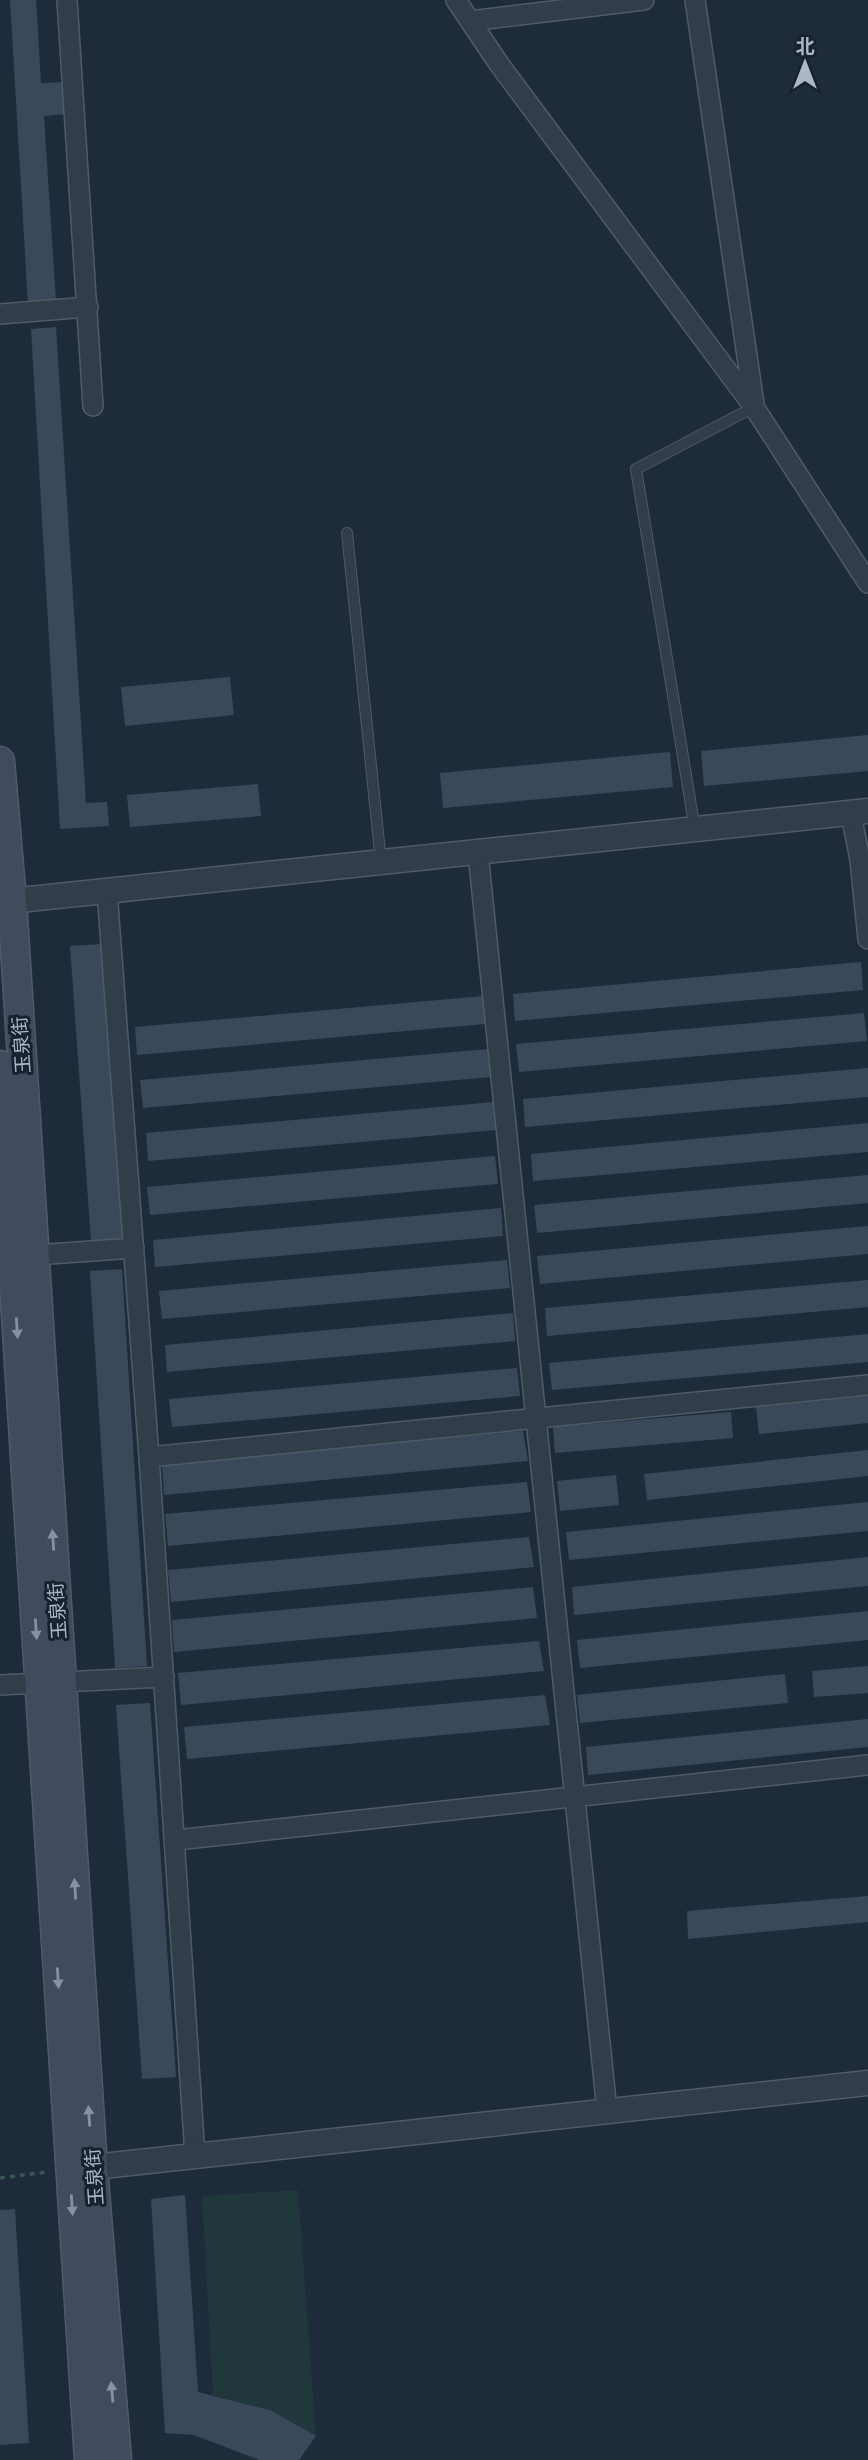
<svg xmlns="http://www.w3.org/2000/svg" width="868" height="2460" viewBox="0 0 868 2460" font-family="'Nunito Sans','Noto Sans SC',sans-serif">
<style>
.green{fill:#20383b}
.building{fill:#3a495a}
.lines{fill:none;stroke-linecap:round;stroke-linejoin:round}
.service-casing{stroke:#505a68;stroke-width:12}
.minor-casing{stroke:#505a68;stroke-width:22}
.tertiary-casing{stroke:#505a68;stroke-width:27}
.secondary-casing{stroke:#505a68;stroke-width:31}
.path{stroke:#3b5455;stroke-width:3.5;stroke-dasharray:5 5;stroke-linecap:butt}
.service{stroke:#323d4a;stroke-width:10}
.minor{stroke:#323d4a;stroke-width:19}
.tertiary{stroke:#323d4a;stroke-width:24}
.secondary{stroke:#404c5d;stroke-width:28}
.oneway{fill:#8692a2}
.labels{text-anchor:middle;stroke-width:6;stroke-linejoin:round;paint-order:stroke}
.street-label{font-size:19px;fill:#acb7c7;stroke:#18222e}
</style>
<rect width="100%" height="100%" fill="#1e2b3a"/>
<path class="green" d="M298,2190L316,2436L270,2410L213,2395L202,2196Z"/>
<path class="building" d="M10,0H36L41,83L67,82L69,114L44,116L56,302L28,304Z
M56,327L86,803L107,802L109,826L60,829L31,329Z
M230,677L234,715L125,726L121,687Z
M868,735V771L704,786L701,751Z
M670,752L673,787L443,808L440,773Z
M258,784L261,816L130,827L127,795Z
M103,944L124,1239L91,1241L70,946Z
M861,962L863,990L515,1021L513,994Z
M483,996L485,1024L137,1055L135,1027Z
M864,1013L867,1041L519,1072L516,1044Z
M488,1049L491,1077L143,1108L140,1080Z
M868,1068V1097L525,1127L523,1099Z
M494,1102L496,1130L148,1161L146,1133Z
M868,1123V1152L533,1181L531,1154Z
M495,1156L498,1184L150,1215L147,1187Z
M868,1175V1203L537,1233L534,1205Z
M501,1208L503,1236L155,1267L153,1240Z
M868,1226V1254L540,1284L537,1256Z
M507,1260L510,1288L162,1319L159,1291Z
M122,1269L147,1666L115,1668L90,1271Z
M868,1280V1307L547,1336L545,1308Z
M513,1313L515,1341L167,1372L165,1345Z
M868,1334V1362L552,1390L549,1363Z
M517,1368L520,1396L172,1427L169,1399Z
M868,1396V1423L759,1434L756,1407Z
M731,1412L733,1438L555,1453L553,1427Z
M523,1431L528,1461L164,1495L162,1463Z
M868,1450V1476L647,1500L644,1474Z
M616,1475L619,1505L560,1511L557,1481Z
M527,1482L531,1512L168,1546L165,1514Z
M868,1502V1531L569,1560L566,1532Z
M529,1537L534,1567L171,1602L168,1570Z
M868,1557V1586L574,1615L572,1587Z
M533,1587L537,1618L174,1652L172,1620Z
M868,1611V1640L580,1668L577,1640Z
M539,1641L544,1671L181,1705L178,1673Z
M868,1666V1693L814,1697L812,1671Z
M785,1674L788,1703L580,1723L577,1695Z
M545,1695L550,1725L187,1759L184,1727Z
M150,1703L176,2077L142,2079L116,1705Z
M868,1719V1747L588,1775L586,1747Z
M868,1896V1922L688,1939L687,1911Z
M185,2195L198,2392L270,2410L316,2436L299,2460H259L194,2435L165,2433L151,2199Z
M15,2209L29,2443L0,2445V2210Z"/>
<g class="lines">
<defs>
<path id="service" d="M347,533L381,862
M695,830L636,469L754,407"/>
<path id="minor" d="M67,0L93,406
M456,0L499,64L754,407L868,583
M695,0L754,404
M470,21L644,0
M0,314L88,307
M851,814L860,860L868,939
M478,853L607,2111
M107,891L149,1457L868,1385
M35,1255L134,1248
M149,1457L195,2156
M0,1685L164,1677
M176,1840L868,1765"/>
<path id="tertiary" d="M0,902L868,811
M75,2169L868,2083"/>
<path id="secondary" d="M0,761L12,901L93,2167L117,2460
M0,1065L89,2460"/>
</defs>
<use href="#service" class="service-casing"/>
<use href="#minor" class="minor-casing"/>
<use href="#tertiary" class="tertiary-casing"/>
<use href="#secondary" class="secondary-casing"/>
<path class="path" d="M0,2178L47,2172"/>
<use href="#service" class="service"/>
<use href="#minor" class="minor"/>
<use href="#tertiary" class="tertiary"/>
<use href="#secondary" class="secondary"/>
</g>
<defs><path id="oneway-solid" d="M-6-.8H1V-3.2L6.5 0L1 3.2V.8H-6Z" transform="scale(1.75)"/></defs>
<g class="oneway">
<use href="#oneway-solid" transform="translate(17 1328) rotate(86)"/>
<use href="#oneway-solid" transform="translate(53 1540) rotate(-94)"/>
<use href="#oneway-solid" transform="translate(36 1629) rotate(86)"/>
<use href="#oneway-solid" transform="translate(75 1889) rotate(-94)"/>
<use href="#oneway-solid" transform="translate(58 1978) rotate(86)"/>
<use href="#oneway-solid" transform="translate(89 2116) rotate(-94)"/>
<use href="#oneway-solid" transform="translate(72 2205) rotate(86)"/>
<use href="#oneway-solid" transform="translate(112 2392) rotate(-95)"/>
</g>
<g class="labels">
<g class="street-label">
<text transform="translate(21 1045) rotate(-94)" y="7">玉泉街</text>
<text transform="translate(57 1611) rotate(-94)" y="7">玉泉街</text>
<text transform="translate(94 2177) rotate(-94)" y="7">玉泉街</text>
</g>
</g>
<g transform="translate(805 63)" stroke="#18222e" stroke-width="5" paint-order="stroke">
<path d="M0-5L12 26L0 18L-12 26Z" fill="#acb7c7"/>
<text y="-10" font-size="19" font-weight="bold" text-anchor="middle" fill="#acb7c7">北</text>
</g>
</svg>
